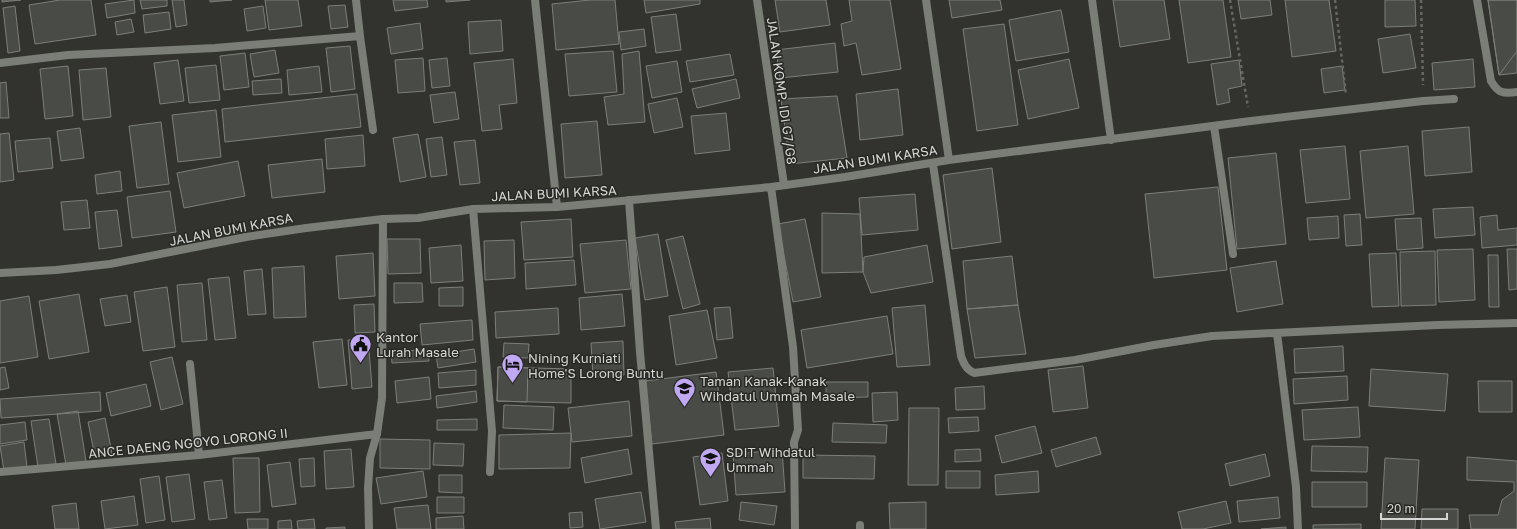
<svg xmlns="http://www.w3.org/2000/svg" width="1517" height="529" viewBox="0 0 1517 529" font-family="'Golos Text',sans-serif">
<style>
.building{fill:#494b46;stroke:#7d7e79}
.lines{fill:none;stroke-linecap:round;stroke-linejoin:round}
.path{stroke:#666764;stroke-width:2.5;stroke-dasharray:3 3;stroke-linecap:butt}
.service{stroke:#7b7d77;stroke-width:8}
.minor{stroke:#7b7d77;stroke-width:8}
.labels{text-anchor:middle;stroke-width:3;stroke-linejoin:round;paint-order:stroke}
.street-label{font-size:13px;fill:#d6d6d4;stroke:#282925}
.poi-label{font-size:13px;fill:#d6d6d4;stroke:#282925;text-anchor:start}
</style>
<rect width="100%" height="100%" fill="#32332f"/>
<path class="building" d="M2,0H21L2,2Z
M60,0H91L96,35L35,44L29,5Z
M134,0L135,13L107,18L105,4Z
M140,0H167V6L142,9Z
M172,0H184L187,25L176,27Z
M210,0H232L210,2Z
M265,0H298L302,26L269,30Z
M393,0H427L428,7L395,11Z
M446,0H470L446,2Z
M590,0H615L619,44L556,50L552,4Z
M644,0H700V4L646,13Z
M775,0H826L830,25L780,32Z
M849,0H890L901,69L862,75L856,43L844,46L841,24L852,21Z
M949,0H1000L1002,10L952,18Z
M1113,0H1164L1170,39L1120,47Z
M1179,0H1223L1231,57L1188,63Z
M1238,0H1270L1272,15L1241,19Z
M1285,0H1329L1336,51L1292,57Z
M1385,0H1415L1416,26L1385,27Z
M1488,0H1517V73L1499,75Z
M1488,0H1517V51L1499,75Z
M345,5L348,27L331,29L328,6Z
M15,6L20,51L8,53L3,8Z
M263,6L266,28L247,31L244,9Z
M1061,10L1069,52L1016,61L1009,20Z
M169,12L171,29L145,33L143,15Z
M676,14L681,50L656,53L651,17Z
M131,19L134,32L117,35L115,22Z
M501,20L503,51L470,54L468,22Z
M420,23L423,49L391,54L387,28Z
M1004,24L1018,125L977,131L963,29Z
M644,29L646,46L621,50L619,32Z
M1410,34L1416,68L1383,73L1378,39Z
M835,43L838,72L780,78L776,50Z
M350,46L355,89L331,92L326,48Z
M275,50L279,73L254,77L250,54Z
M613,51L617,92L569,96L565,54Z
M639,51L645,122L608,125L604,97L624,94L622,54Z
M245,53L249,87L224,90L220,56Z
M730,54L734,75L690,82L686,61Z
M423,58L425,91L398,93L395,60Z
M447,58L450,86L432,88L429,60Z
M513,59L517,103L499,105L502,129L482,131L474,63Z
M1069,59L1079,108L1028,119L1018,70Z
M1473,59L1475,87L1434,90L1432,63Z
M178,60L184,101L160,104L154,63Z
M1239,60L1242,86L1228,89L1230,102L1217,105L1211,64Z
M677,61L682,92L652,98L646,66Z
M216,65L220,100L189,103L185,68Z
M68,66L73,116L45,119L40,69Z
M319,66L322,92L289,95L287,70Z
M1342,66L1345,90L1324,93L1321,69Z
M106,68L111,117L83,120L79,70Z
M281,79L282,93L253,95L252,81Z
M736,79L740,98L697,108L692,89Z
M6,82L9,118H0V83Z
M898,89L903,135L860,140L856,94Z
M455,92L459,119L434,123L430,95Z
M357,94L361,127L225,142L222,109Z
M837,96L847,158L790,164L781,99Z
M677,98L683,127L654,133L648,104Z
M216,110L221,157L178,162L172,115Z
M726,113L730,150L695,154L691,116Z
M597,121L602,175L565,178L561,124Z
M161,122L169,184L137,188L129,126Z
M1469,127L1472,172L1425,176L1422,131Z
M80,128L84,158L61,161L57,131Z
M9,133L14,180L0,182V134Z
M418,134L426,177L400,182L393,138Z
M363,135L365,166L327,169L325,139Z
M442,137L447,175L431,177L426,139Z
M50,138L53,168L18,172L15,141Z
M475,140L480,183L460,185L454,142Z
M1345,146L1350,199L1306,203L1300,150Z
M1408,146L1414,214L1366,218L1360,151Z
M1276,153L1286,244L1237,249L1228,158Z
M322,159L325,192L272,198L268,165Z
M238,161L245,196L184,208L177,173Z
M992,168L1001,242L952,249L943,175Z
M120,171L122,191L97,194L95,175Z
M1218,187L1227,270L1154,278L1145,194Z
M170,191L176,232L132,238L127,197Z
M915,194L918,230L862,235L859,198Z
M87,200L90,228L64,230L61,202Z
M1473,207L1475,235L1435,238L1433,209Z
M117,210L122,246L99,249L95,212Z
M822,213L860,214L863,272L822,273Z
M1360,214L1362,245L1346,246L1344,215Z
M1497,215L1498,230L1517,228V245L1482,248L1480,217Z
M1338,216L1339,238L1309,240L1307,218Z
M1421,218L1423,248L1397,250L1395,219Z
M571,219L573,257L524,260L521,222Z
M805,219L821,297L793,302L778,224Z
M658,234L668,296L645,300L635,238Z
M683,236L700,304L683,309L666,240Z
M387,239H420L421,273L388,274Z
M514,240L515,278L485,280L484,241Z
M626,240L631,289L585,293L580,244Z
M461,245L463,281L431,283L429,248Z
M927,245L933,282L871,293L863,272L864,257Z
M1473,249L1475,300L1439,302L1437,250Z
M1507,249H1517V289L1509,290Z
M1435,251L1436,305L1401,306L1400,252Z
M373,253L375,296L339,299L336,256Z
M1396,253L1399,306L1372,307L1369,254Z
M1488,255H1498L1499,307H1489Z
M1012,256L1018,305L967,309L963,261Z
M574,260L576,285L526,289L525,263Z
M1276,261L1283,304L1237,312L1230,268Z
M304,266L306,317L274,318L272,268Z
M262,269L266,314L248,315L244,271Z
M229,277L236,338L215,340L208,279Z
M202,283L207,340L182,342L177,285Z
M394,283H422L423,302L394,303Z
M167,287L175,347L143,351L134,292Z
M463,287V306H439V288Z
M79,294L89,352L49,359L39,301Z
M622,294L625,326L581,330L579,298Z
M127,295L131,322L105,326L100,299Z
M29,296L38,357L0,363V301Z
M374,304L375,332L355,333L354,305Z
M925,305L930,365L897,367L892,308Z
M1018,305L1026,354L975,358L967,309Z
M730,307L733,338L717,340L714,308Z
M558,308L559,334L496,338L495,312Z
M707,310L717,358L676,365L669,316Z
M887,316L893,354L807,368L801,330Z
M472,320L473,340L422,345L420,324Z
M368,338L372,387L352,389L348,340Z
M342,339L347,385L319,388L313,342Z
M623,341L624,375L593,377L591,343Z
M504,343L529,344L528,358L503,357Z
M1343,346L1344,371L1295,373L1294,349Z
M474,349L476,362L438,368L436,355Z
M428,350L429,361L392,363L391,351Z
M172,357L183,404L161,410L150,362Z
M1083,366L1088,408L1053,412L1048,370Z
M5,367L9,388L0,390V368Z
M498,367L571,369V403L497,401Z
M498,367L528,368L527,402L497,401Z
M773,368L779,426L735,430L728,372Z
M1371,369L1448,374L1445,411L1369,406Z
M476,370V385L439,388L438,373Z
M716,372L724,435L652,444L645,381Z
M1347,376L1348,400L1294,404L1293,379Z
M429,377L431,399L397,403L395,381Z
M1478,381H1512V412H1479Z
M826,382H868V397L826,398Z
M146,384L151,406L111,416L106,393Z
M984,386L985,409L956,410L955,388Z
M476,391L477,402L437,408L436,396Z
M100,392L101,411L1,418L0,399Z
M897,392L898,420L873,422L872,393Z
M629,401L632,436L572,442L568,408Z
M504,405L554,407L553,430L503,428Z
M1358,407L1360,437L1304,440L1302,410Z
M909,408H939L938,485H908Z
M78,411L86,461L66,465L57,414Z
M978,417L979,431L949,433L948,418Z
M105,418L112,453L95,457L88,422Z
M49,419L56,464L38,467L31,421Z
M477,419V430H437V420Z
M25,422L27,440L0,444V425Z
M833,423L887,425L886,443L832,442Z
M1035,426L1042,453L1002,463L995,436Z
M571,433L570,468L499,469V435Z
M1096,437L1101,454L1056,467L1051,450Z
M380,439L430,440V469L380,468Z
M24,442L27,467L4,471L0,446Z
M434,443L464,444L463,466L433,465Z
M1312,446L1368,447L1367,472L1311,471Z
M351,449L354,487L326,489L324,451Z
M628,449L632,474L585,483L581,458Z
M980,449L981,461L955,462V450Z
M782,450L785,492L736,495L733,454Z
M722,453L728,501L700,505L693,457Z
M1265,454L1270,476L1230,486L1225,464Z
M803,455L875,456L874,479L803,478Z
M1467,457L1517,461V529H1471L1469,515H1498L1502,500L1514,491V482L1467,480Z
M233,458H259L260,512L235,513Z
M314,458L315,486L301,487L299,459Z
M1385,458L1419,460L1415,529H1381Z
M290,462L296,504L272,507L267,465Z
M423,471L427,497L381,504L376,478Z
M946,471H980V488H946Z
M1038,471L1039,492L996,495L995,475Z
M189,474L195,519L172,522L166,477Z
M439,475H462V493L439,492Z
M159,476L165,520L146,523L140,479Z
M222,480L227,518L209,520L204,482Z
M1312,482H1367V507H1312Z
M641,492L646,522L600,529L595,499Z
M134,496L138,525L105,529L101,501Z
M437,497H464V513H437Z
M1278,497L1280,518L1239,522L1237,501Z
M1226,501L1231,523L1203,529H1182L1178,512Z
M741,502L777,506L774,525L739,520Z
M926,502V529H890L889,503Z
M76,503L79,529H55L52,506Z
M428,505L431,529H397L394,508Z
M1422,509H1458V529H1421Z
M582,512L583,527L570,528L569,513Z
M463,516L464,529H436V518Z
M710,518L711,529H676L675,522Z
M247,519H268V529H248Z
M314,519L315,529H298L297,521Z
M291,520L292,529H278V521Z
M1361,524V529H1313V525Z
M345,527V529H326V528Z
M1286,527V529H1261Z"/>
<g class="lines">
<path class="path" d="M1230,0L1248,107
M1335,0L1346,95
M1421,0L1423,85"/>
<path class="service" d="M1477,0L1491,81C1498,93 1503,94 1517,92
M1214,126L1233,254"/>
<path class="minor" d="M535,0L557,207
M757,0L784,185
M926,0L949,160
M1092,0L1111,140
M360,36L373,130
M0,63L68,55L215,48L360,36L356,0
M933,164L961,356C964,364 966,369 974,373L1075,360L1154,345L1212,336L1437,325L1517,323
M771,187L793,347L798,430L794,442L795,529
M629,200L640,352L656,529
M473,209L492,431L490,472
M0,273L56,270L110,264L246,237L306,228L383,219L418,218L473,209L557,207L771,187L845,177L949,160L1251,121L1423,101L1454,99
M1277,333L1296,487L1298,529
M190,364L199,455
M0,472L199,455L377,434
M860,525V529
M369,529L368,488L370,458L377,434L382,398L383,219"/>
</g>
<defs>
<symbol id="civic-pin" viewBox="-11 -11 22 30"><path d="M0 17L-7.5 6A9.5 9.5 0 1 1 7.5 6Z" fill="#c0a8f3" stroke="#282925"/><path d="M-.6-6.5H3V-4.5H.6V-3L4-1V1h2V6H-6V1h2V-1L-.6-3ZM-1.2 2.5V6h2.4V2.5Z" fill="#111"/></symbol>
<symbol id="hotel-pin" viewBox="-11 -11 22 30"><path d="M0 17L-7.5 6A9.5 9.5 0 1 1 7.5 6Z" fill="#c0a8f3" stroke="#282925"/><path d="M-6-4.5h1.5V1H6V5H4.5V3h-9V5H-6ZM-4 0a1.8 1.8 0 1 1 3.6 0ZM.5 0V-2.5h3Q6-2.5 6 0Z" fill="#111"/></symbol>
<symbol id="school-pin" viewBox="-11 -11 22 30"><path d="M0 17L-7.5 6A9.5 9.5 0 1 1 7.5 6Z" fill="#c0a8f3" stroke="#282925"/><path d="M0-5L7-2L0 1L-7-2ZM-4 1L0 2.5L4 1V4Q0 6-4 4Z" fill="#111"/></symbol>
</defs>
<g fill-rule="evenodd">
<use href="#civic-pin" x="348" y="332" width="25" height="34"/>
<use href="#hotel-pin" x="500" y="352" width="25" height="34"/>
<use href="#school-pin" x="672" y="376" width="25" height="34"/>
<use href="#school-pin" x="698" y="446" width="25" height="34"/>
</g>
<g class="labels">
<g class="street-label">
<text transform="translate(782 91) rotate(82)" y="5">JALAN KOMP. IDI G7/G8</text>
<text transform="translate(875 159) rotate(-9)" y="5">JALAN BUMI KARSA</text>
<text transform="translate(554 193) rotate(-3)" y="5">JALAN BUMI KARSA</text>
<text transform="translate(231 229) rotate(-11)" y="5">JALAN BUMI KARSA</text>
<text transform="translate(188 443) rotate(-6)" y="5">ANCE DAENG NGOYO LORONG II</text>
</g>
<g class="poi-label">
<text x="376" y="342">Kantor<tspan x="376" dy="15">Lurah Masale</tspan></text>
<text x="528" y="363">Nining Kurniati<tspan x="528" dy="15">Home'S Lorong Buntu</tspan></text>
<text x="700" y="386">Taman Kanak-Kanak<tspan x="700" dy="15">Wihdatul Ummah Masale</tspan></text>
<text x="726" y="457">SDIT Wihdatul<tspan x="726" dy="15">Ummah</tspan></text>
</g>
</g>
<path d="M1381 513v6h66v-6" fill="none" stroke="#d6d6d4" stroke-width="2"/>
<text x="1387" y="513" font-size="12" fill="#d6d6d4" stroke="#282925" stroke-width="3" paint-order="stroke">20 m</text>
</svg>
